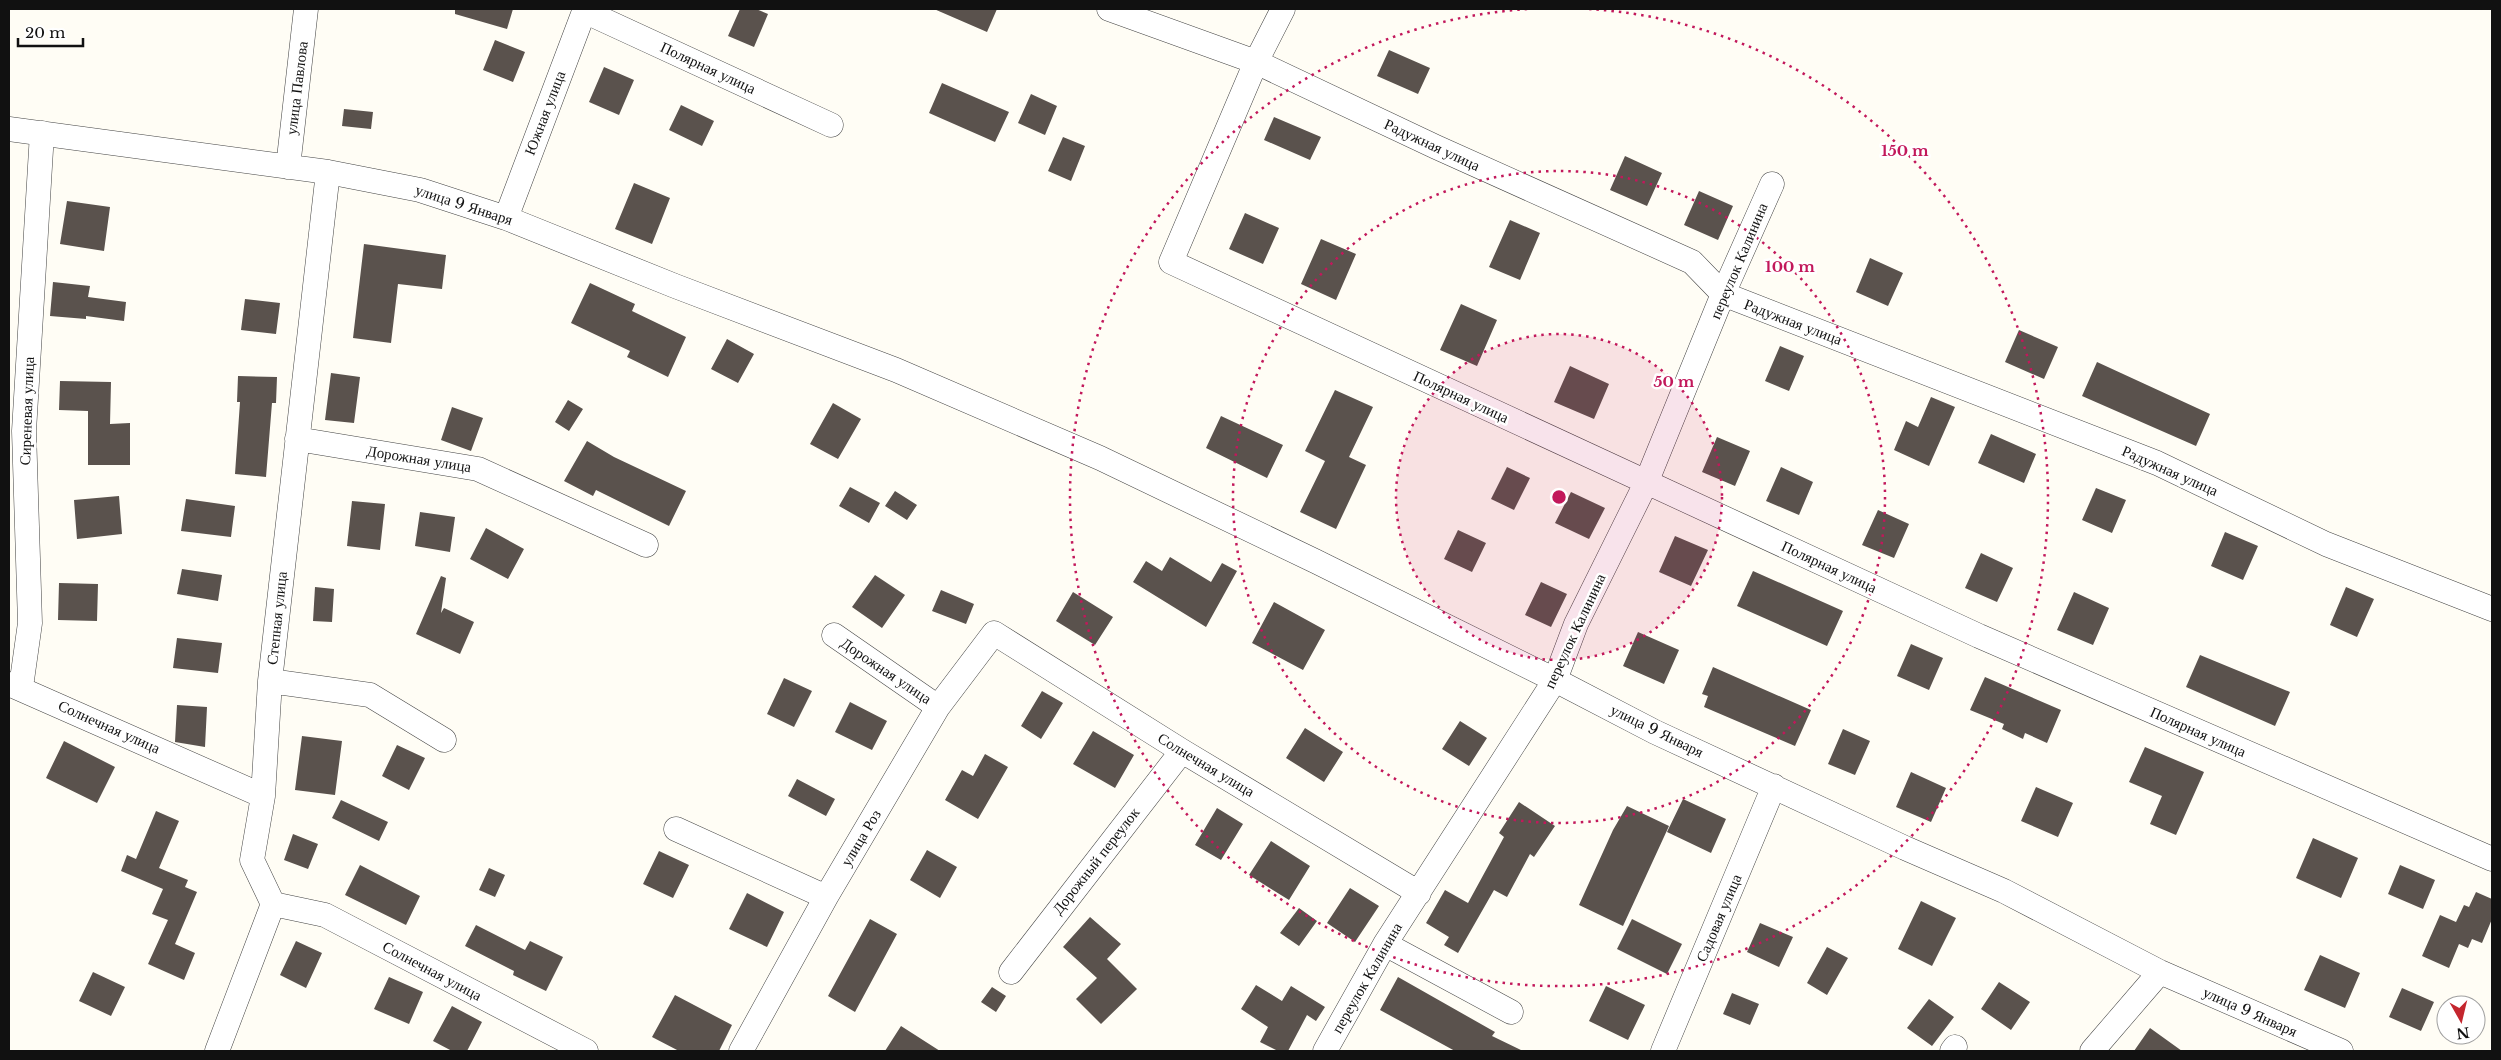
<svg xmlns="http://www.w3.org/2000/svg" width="2501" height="1060" viewBox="0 0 2501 1060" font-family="'Libre Baskerville',serif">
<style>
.building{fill:#5a524d}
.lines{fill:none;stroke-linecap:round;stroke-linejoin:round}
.street-casing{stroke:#444;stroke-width:25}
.street{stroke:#fff;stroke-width:24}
.ring{fill:none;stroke:#c2185b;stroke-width:2.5;stroke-dasharray:2.5 5}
.labels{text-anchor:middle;stroke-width:5;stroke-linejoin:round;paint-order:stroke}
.street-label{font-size:15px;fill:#111;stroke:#fff}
.centre{fill:#c2185b;stroke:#fff;stroke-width:2.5}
.ring-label{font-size:15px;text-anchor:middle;font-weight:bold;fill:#c2185b;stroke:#fff;stroke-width:5;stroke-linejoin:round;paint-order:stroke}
</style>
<rect width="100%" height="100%" fill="#fffdf5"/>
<path class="building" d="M455,9H513L507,29L455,14Z
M740,9H756L768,14L754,47L728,36Z
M934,9H997L987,32Z
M495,40L525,52L513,82L483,70Z
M1389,50L1430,68L1418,94L1377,76Z
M604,67L634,80L619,115L589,102Z
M942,83L1009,112L995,142L929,113Z
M1031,94L1057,106L1045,135L1018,123Z
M681,105L714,121L702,146L669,130Z
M344,109L373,112L371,129L342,126Z
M1274,117L1321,137L1310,160L1264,140Z
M1063,137L1085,146L1071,181L1048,171Z
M1625,156L1662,173L1647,206L1610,190Z
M634,183L670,198L652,244L615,229Z
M1699,191L1733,206L1718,240L1684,225Z
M67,201L110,207L104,251L60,244Z
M1245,213L1279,228L1263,264L1229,249Z
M1510,220L1540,233L1520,280L1489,267Z
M1321,239L1356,254L1336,300L1301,284Z
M364,244L446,255L442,289L398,284L391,343L353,338Z
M1870,258L1903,273L1888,306L1856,292Z
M53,282L90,286L88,297L126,302L124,321L86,316V319L50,316Z
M590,283L635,304L632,311L686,337L668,377L627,357L630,351L571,323Z
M245,299L280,303L276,334L241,330Z
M1461,304L1497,320L1477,366L1440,350Z
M2019,330L2058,347L2044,379L2005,362Z
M727,339L754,354L738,383L711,369Z
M1780,346L1804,356L1789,391L1765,381Z
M2097,362L2210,414L2196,446L2082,396Z
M1570,366L1609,384L1594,419L1554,402Z
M331,373L360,377L354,423L325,420Z
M238,376L277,377L276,403H272L266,477L235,474L240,402H237Z
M60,381L111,382L110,424L130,423V465H88V411L59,410Z
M1335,390L1373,407L1349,457L1366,465L1336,529L1300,512L1325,461L1305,451Z
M1931,397L1955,407L1929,466L1894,450L1906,421L1918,427Z
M568,400L583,409L569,431L555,422Z
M833,403L861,419L838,459L810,444Z
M452,407L483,418L471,451L441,440Z
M1221,416L1283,445L1267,478L1206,448Z
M1991,434L2036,454L2024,483L1978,463Z
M1717,437L1750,451L1735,486L1702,472Z
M587,441L614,457L686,491L669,526L596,490L593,496L564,481Z
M1507,467L1530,478L1514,510L1491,499Z
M1781,467L1813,482L1799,515L1766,501Z
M850,487L880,503L869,523L839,506Z
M2096,488L2126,500L2112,533L2082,520Z
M895,491L917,505L907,520L885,506Z
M1571,492L1605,508L1589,539L1555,523Z
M119,496L122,534L77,539L74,500Z
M186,499L235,506L231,537L181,531Z
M352,501L385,504L380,550L347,546Z
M1878,510L1909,524L1894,558L1862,545Z
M420,512L455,517L450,552L415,546Z
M486,528L524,549L508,579L470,559Z
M1458,530L1486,543L1472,572L1444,559Z
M2225,532L2258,546L2243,580L2211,566Z
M1675,536L1708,550L1691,586L1659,572Z
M1981,553L2013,568L1997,602L1965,588Z
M1170,557L1211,582L1222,563L1237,571L1206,627L1133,582L1146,561L1162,571Z
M182,569L222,575L218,601L177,594Z
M1753,571L1843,611L1827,646L1737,606Z
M875,575L905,595L882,628L852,607Z
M441,576L446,578L441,613L444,608L474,622L460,654L416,634Z
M1541,582L1567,594L1551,627L1525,615Z
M59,583L98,584L97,621L58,620Z
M315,587L334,589L332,622L313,621Z
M2346,587L2374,599L2357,637L2330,625Z
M941,590L974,604L966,624L932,611Z
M1073,592L1113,617L1095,645L1056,621Z
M2074,592L2109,608L2093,645L2057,630Z
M1274,602L1325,630L1303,670L1252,643Z
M1638,632L1679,650L1664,684L1623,666Z
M177,638L222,643L218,673L173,668Z
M1911,644L1943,658L1929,690L1897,676Z
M2200,655L2290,692L2275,726L2186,687Z
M1713,667L1811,710L1795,746L1704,707L1708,696L1702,694Z
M1985,677L2061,710L2047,743L2025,733L2023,739L2002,729L2004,724L1970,710Z
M784,678L812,691L794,727L767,714Z
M1042,691L1063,703L1041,739L1021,726Z
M850,702L887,721L872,750L835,732Z
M177,705L207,707L205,747L175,742Z
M1460,721L1487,738L1469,766L1442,749Z
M1305,728L1343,752L1324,782L1286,758Z
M1843,729L1870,741L1855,775L1828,764Z
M1093,731L1134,755L1115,788L1073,764Z
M302,736L342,741L335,795L295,790Z
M64,741L115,767L97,803L46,778Z
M397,745L425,758L409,790L382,776Z
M2145,747L2204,772L2176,835L2150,824L2162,796L2129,782Z
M985,754L1008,767L978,819L945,800L962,770L973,776Z
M1911,772L1946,788L1931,822L1896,807Z
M797,779L835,799L826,816L788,796Z
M2036,787L2073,803L2058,837L2021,821Z
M1683,799L1726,819L1711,853L1667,832Z
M341,800L388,822L379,841L332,818Z
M1519,802L1555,826L1534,857L1530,854L1507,897L1494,890L1458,953L1444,945L1449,937L1426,923L1445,890L1468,903L1504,837L1499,833Z
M1627,806L1669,826L1623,926L1579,905L1613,830Z
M1217,808L1243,824L1221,860L1195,845Z
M156,811L179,821L159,868L188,880L185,887L197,892L175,944L195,953L184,980L148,964L168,920L152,914L163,889L121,871L127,855L136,859Z
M293,834L318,844L308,869L284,860Z
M2313,838L2358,858L2341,898L2296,878Z
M1271,841L1310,866L1289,900L1249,875Z
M927,850L957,867L940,898L910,880Z
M659,851L689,865L673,898L643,884Z
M360,865L420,896L406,925L345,895Z
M2400,865L2435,880L2423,909L2388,894Z
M489,868L505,875L495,897L479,890Z
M1350,888L1379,906L1355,942L1327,923Z
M2476,892L2492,899V919L2482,943L2472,939L2468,948L2459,944L2449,968L2422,956L2440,915L2456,922L2464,905L2469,907Z
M747,893L784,912L767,947L729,929Z
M1921,901L1956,918L1932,966L1898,949Z
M1299,908L1317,921L1299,946L1280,933Z
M1090,917L1121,944L1107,959L1137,989L1101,1024L1076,999L1097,978L1063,947Z
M870,919L897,934L855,1012L828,996Z
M1632,919L1682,944L1667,974L1617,949Z
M1760,923L1793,937L1779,967L1747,952Z
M476,925L525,950L530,941L563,957L546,991L513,975L514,971L465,946Z
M296,941L322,953L306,988L280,975Z
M1827,947L1848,958L1827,995L1807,983Z
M2320,955L2360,973L2345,1008L2304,990Z
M93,972L125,987L111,1016L79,1001Z
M389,977L423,992L409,1024L374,1009Z
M1398,977L1495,1032L1492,1036L1523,1051H1455L1380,1010Z
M1999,982L2030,1002L2011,1030L1981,1009Z
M1256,985L1282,1001L1291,986L1325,1007L1316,1021L1307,1015L1288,1051H1278L1260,1042L1268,1027L1241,1009Z
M1606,986L1645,1005L1628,1040L1589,1021Z
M992,987L1006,996L996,1012L981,1002Z
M2402,988L2434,1002L2421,1031L2389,1017Z
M1732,993L1759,1004L1750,1025L1723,1014Z
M675,995L732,1025L719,1051H679L652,1037Z
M1929,999L1954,1017L1932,1046L1907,1028Z
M452,1006L482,1022L467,1051H452L433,1041Z
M901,1026L940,1051H885Z
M2150,1028L2182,1051H2134Z"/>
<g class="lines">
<defs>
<path id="street" d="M1109,9L1256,62L1436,147L1692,262L1723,294L2157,463L2326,544L2492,609
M1283,9L1256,62L1171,262L1979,636L2492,859
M584,11L831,125
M9,129L328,172L420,190L506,218L675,286L896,370L1100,458L1315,561L1555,680L1655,732L1905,848L2004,891L2160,972L2341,1051
M288,167L306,9
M506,218L585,9
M297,439L478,469L646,545
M834,635L938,707
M270,681L370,695L444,740
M9,684L263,796
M21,687L30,623L24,431L42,133
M676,829L826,897
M273,904L325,915L586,1051
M1385,944L1511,1012
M1011,972L1182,751
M217,1051L273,904L252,860L263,796L270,681L328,172
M741,1051L826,897L938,707L994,633L1182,751L1419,893
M1325,1051L1385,944L1555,680L1576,624L1646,483L1723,294L1772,184
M1663,1051L1774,786
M1952,1051L1955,1047
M2092,1051L2160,972"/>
</defs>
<use href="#street" class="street-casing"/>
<use href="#street" class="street"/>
</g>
<circle cx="1559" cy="497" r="163" fill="#c2185b" fill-opacity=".12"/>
<g class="ring">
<circle cx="1559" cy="497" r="163"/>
<circle cx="1559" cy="497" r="326"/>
<path d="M1589 9A489 489 0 1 1 1529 9"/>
</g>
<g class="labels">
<g class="street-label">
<text transform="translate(708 68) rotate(25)" y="5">Полярная улица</text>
<text transform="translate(297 88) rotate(-83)" y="5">улица Павлова</text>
<text transform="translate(545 113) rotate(-69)" y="5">Южная улица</text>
<text transform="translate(1432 145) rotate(25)" y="5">Радужная улица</text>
<text transform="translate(464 205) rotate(18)" y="5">улица 9 Января</text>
<text transform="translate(1739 261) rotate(-67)" y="5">переулок Калинина</text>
<text transform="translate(1793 322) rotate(21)" y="5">Радужная улица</text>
<text transform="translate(1461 397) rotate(25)" y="5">Полярная улица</text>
<text transform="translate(27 411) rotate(-88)" y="5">Сиреневая улица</text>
<text transform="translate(419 459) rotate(9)" y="5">Дорожная улица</text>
<text transform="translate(2170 471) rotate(24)" y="5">Радужная улица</text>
<text transform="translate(1829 567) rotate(25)" y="5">Полярная улица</text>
<text transform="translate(277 618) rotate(-84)" y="5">Степная улица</text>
<text transform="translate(1575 631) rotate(-65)" y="5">переулок Калинина</text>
<text transform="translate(886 671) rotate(34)" y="5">Дорожная улица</text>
<text transform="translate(109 727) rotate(24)" y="5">Солнечная улица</text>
<text transform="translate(1657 731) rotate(26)" y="5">улица 9 Января</text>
<text transform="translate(2198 732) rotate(24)" y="5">Полярная улица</text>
<text transform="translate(1206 765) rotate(31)" y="5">Солнечная улица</text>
<text transform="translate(861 838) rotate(-59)" y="5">улица Роз</text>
<text transform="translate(1096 861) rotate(-52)" y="5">Дорожный переулок</text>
<text transform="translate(1719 918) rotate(-67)" y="5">Садовая улица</text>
<text transform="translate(432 971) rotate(28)" y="5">Солнечная улица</text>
<text transform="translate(1367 978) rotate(-60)" y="5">переулок Калинина</text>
<text transform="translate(2250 1012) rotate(24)" y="5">улица 9 Января</text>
</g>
</g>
<circle cx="1559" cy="497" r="8" class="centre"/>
<g class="ring-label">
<text x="1905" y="156">150 m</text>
<text x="1790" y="272">100 m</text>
<text x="1674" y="387">50 m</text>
</g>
<rect width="2501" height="1060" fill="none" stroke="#111111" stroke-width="20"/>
<g transform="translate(2461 1020) rotate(172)"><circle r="24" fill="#ffffff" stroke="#a0a0a0"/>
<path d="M0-4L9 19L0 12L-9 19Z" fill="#c4262e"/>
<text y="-8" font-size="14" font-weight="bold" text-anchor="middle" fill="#111111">N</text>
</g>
<path d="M18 38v8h65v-8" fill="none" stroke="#111111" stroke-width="2.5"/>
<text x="25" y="38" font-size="15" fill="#111111" stroke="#ffffff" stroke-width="4" paint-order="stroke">20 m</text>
</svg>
